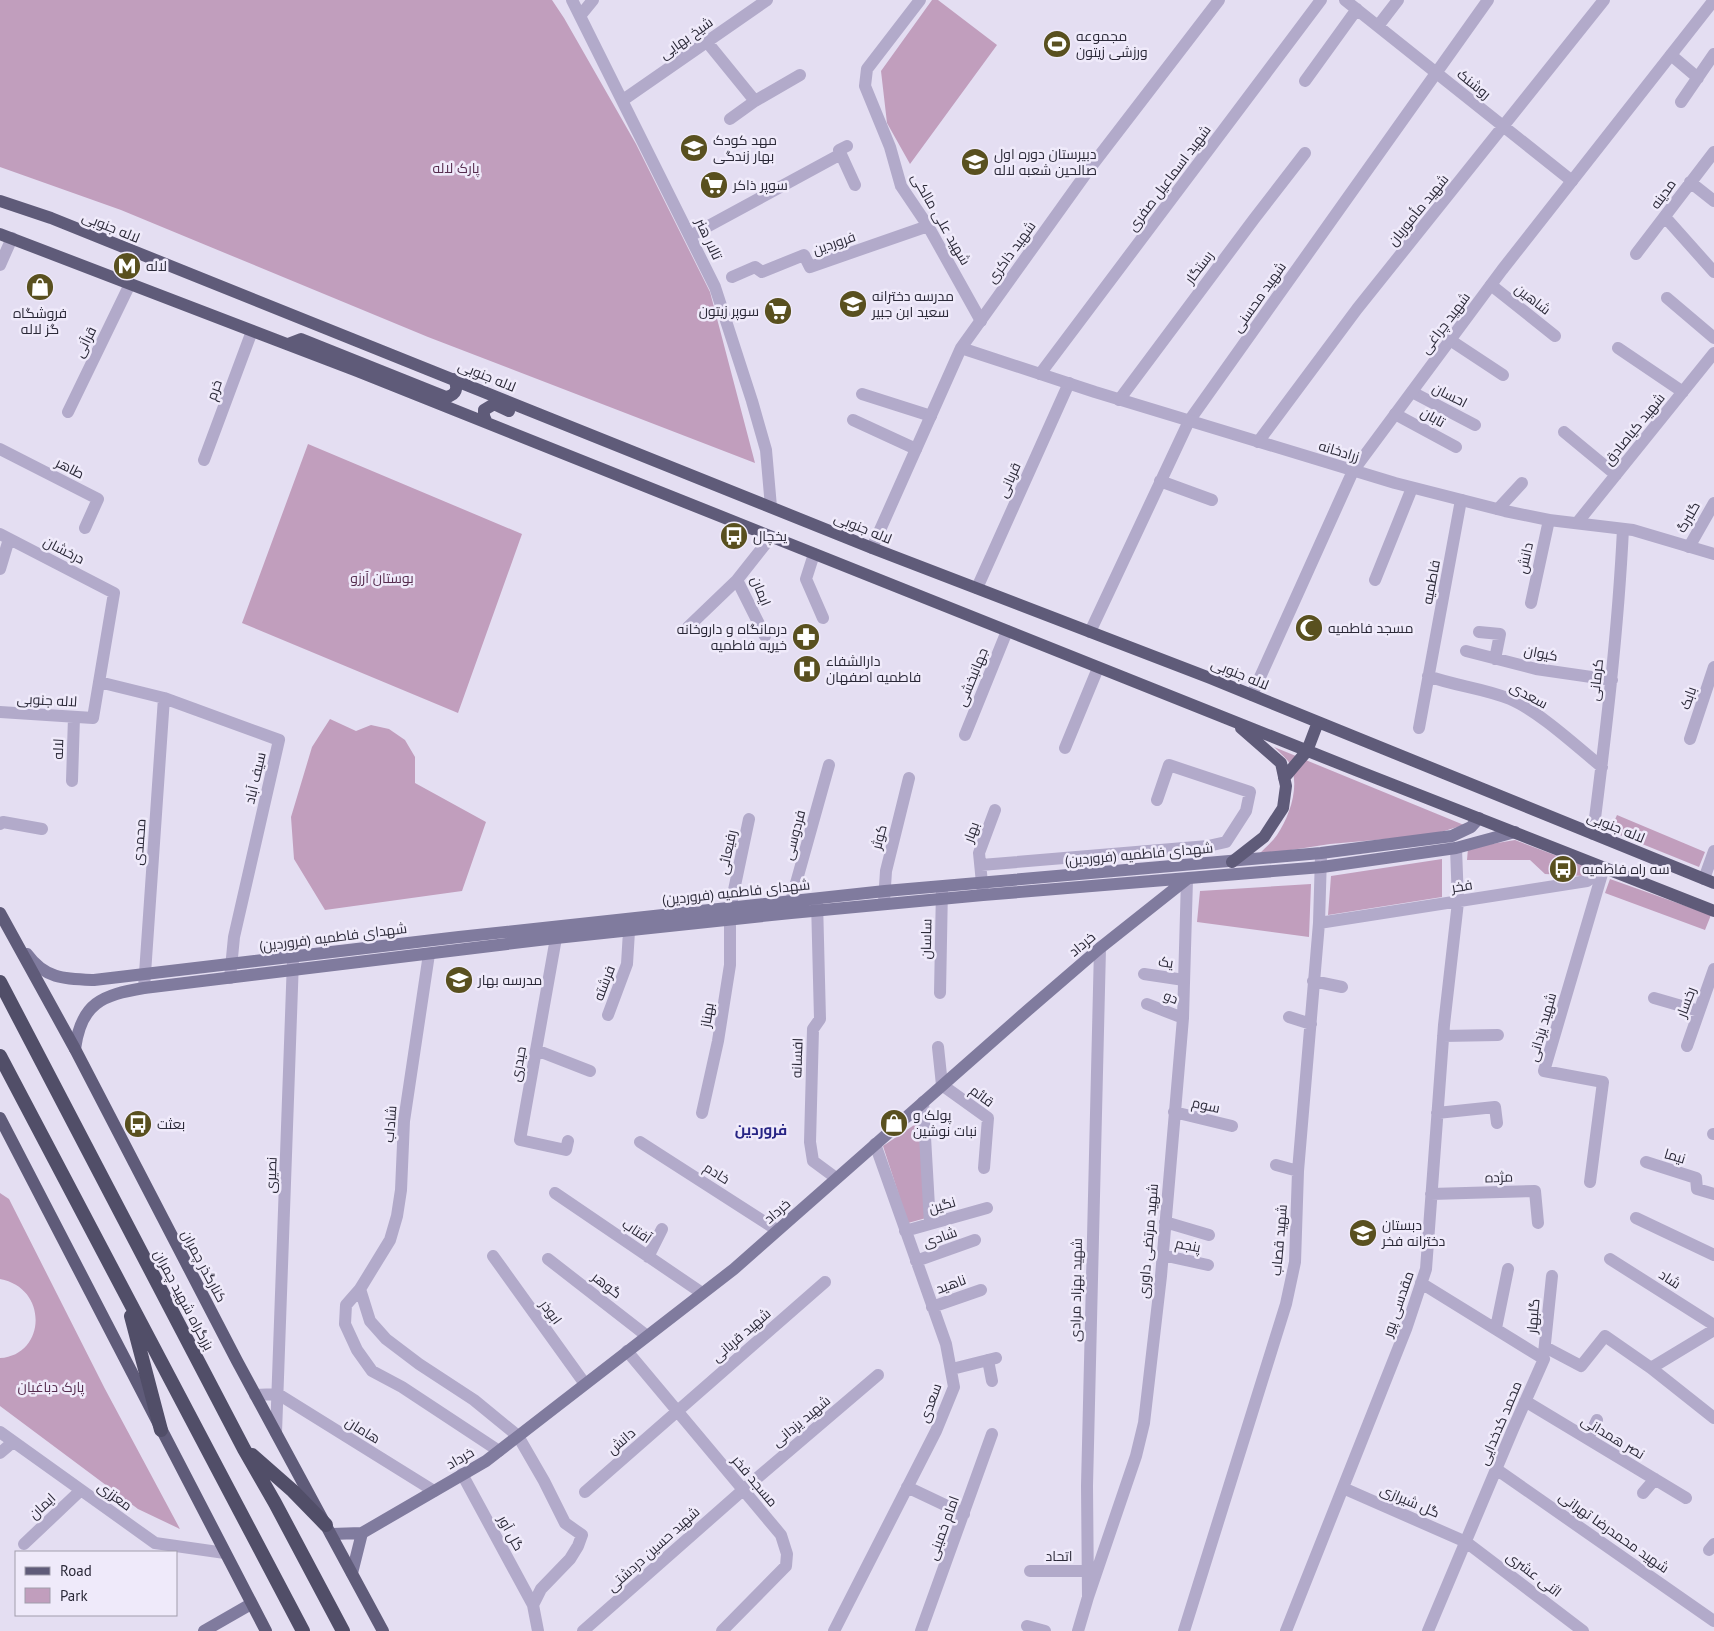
<svg xmlns="http://www.w3.org/2000/svg" width="1714" height="1631" viewBox="0 0 1714 1631" font-family="'PT Sans',Cairo,sans-serif">
<style>
.green{fill:#c19ebd}
.lines{fill:none;stroke-linecap:round;stroke-linejoin:round}
.minor{stroke:#b2aaca;stroke-width:12}
.tertiary{stroke:#b2aaca;stroke-width:12}
.secondary{stroke:#807b9e;stroke-width:12}
.primary{stroke:#5f5b79;stroke-width:12}
.trunk{stroke:#514e68;stroke-width:14}
.labels{text-anchor:middle;stroke-width:5;stroke-linejoin:round;paint-order:stroke}
.poi-label{font-size:14px;fill:#2b2938;stroke:#efeafa;text-anchor:start}
.street-label{font-size:14px;fill:#2b2938;stroke:#efeafa}
.park-label{font-size:14px;fill:#562d4f;stroke:#efeafa}
.neighbourhood-label{font-size:15px;font-weight:bold;fill:#272485;stroke:#efeafa}
</style>
<rect width="100%" height="100%" fill="#e4def2"/>
<path class="green" d="M0,0H552L564,18L636,144L710,292L755,463L428,337L121,210L0,167Z
M932,0H938L997,45L910,164L887,123L881,71Z
M308,444L522,534L458,713L242,623Z
M330,719L356,731L371,725L389,729L405,740L415,757V783L486,822L462,891L325,910L294,859L291,817L312,747Z
M1274,747L1464,825L1431,835L1330,844L1258,855C1264,849 1272,842 1277,835C1290,816 1302,782 1288,761C1284,756 1279,752 1274,747Z
M1617,815L1705,852L1699,867L1610,831Z
M1515,840L1592,869L1583,876L1545,874L1530,860H1467L1468,848Z
M1442,859V897L1328,915L1331,876Z
M1610,879L1711,915L1705,930L1605,893Z
M1311,884L1309,937L1197,922L1200,891Z
M920,1121L926,1218L908,1223L883,1146Z
M0,1193L9,1199L105,1389L180,1529L138,1509L0,1406V1358C46,1355 49,1288 0,1279Z"/>
<g class="lines">
<path class="minor" d="M572,0L715,287L752,401L766,450L771,507
M920,0L867,69L865,86L890,147L901,186L928,226L981,321
M1345,0L1572,181
M580,16L593,0
M1378,26L1398,0
M707,42L755,101
M1671,55L1698,78
M1305,81L1357,9
M623,100L767,0
M1681,102L1714,54
M730,119L755,101L800,75
M847,146L839,150L855,185
M1690,182L1714,201
M1665,217L1714,272
M690,236L841,154
M1636,254L1714,152
M0,265L12,238
M732,277L755,267L762,272L804,255L810,267L928,226
M1491,285L1555,336
M1667,298L1714,338
M1450,340L1503,375
M1618,348L1683,392
M1040,374L1321,0
M1412,392L1475,425
M862,394L931,416
M1119,400L1254,219L1305,153
M68,412L130,284
M1395,414L1456,447
M853,420L916,449
M1564,432L1616,475
M1258,442L1357,309L1604,0
M0,449L98,499L85,528
M204,460L252,331
M1160,481L1212,500
M1498,509L1522,483
M1577,523L1714,353
M0,534L114,593L93,718L0,712
M1689,547L1714,503
M814,554L806,579L823,618
M0,569L9,539
M1375,580L1412,488
M977,588L1069,383
M1531,603L1549,520
M688,627L737,580
M1090,632L1189,421L1488,0
M1479,632L1500,634L1495,659
M765,636L737,580L771,537
M1466,651L1536,669L1612,680
M1428,676C1455,686 1483,688 1510,699C1540,712 1576,746 1602,767
M99,682L164,698L279,740L234,937L230,978
M1419,728L1461,500
M965,735L1007,631
M1690,739L1714,667
M1065,748L1098,668
M72,781L74,717
M0,824L3,822L42,829
M1593,834C1606,732 1618,631 1623,529
M981,865L1208,846L1226,842L1246,811L1250,792L1169,765L1157,800
M1704,879L1714,851
M983,893L979,853L995,810
M817,901L820,1019L813,1029L810,1142L813,1161L836,1178
M884,902L886,871L909,778
M791,911V901L829,765
M1319,923L1587,881L1604,867
M556,938L520,1140L566,1150L568,1141
M429,954L404,1121L401,1190L397,1216L390,1240L360,1289L346,1305L345,1324L357,1350L372,1371L402,1387L499,1451
M1144,974L1184,980
M1313,981L1342,987
M144,988L164,698
M940,993L942,888
M1654,998L1699,1011
M1147,1004L1183,1018
M608,1015L627,964L629,931
M1289,1017L1311,1024
M1443,1036L1498,1035
M1687,1046L1714,969
M938,1047L942,1085L988,1118L984,1168
M536,1050L590,1071
M923,1102L930,1224
M1174,1112L1232,1126
M702,1113L718,1041L730,965V909L749,819
M1437,1113L1495,1107L1497,1123
M1713,1134H1714
M640,1142L777,1230
M1646,1162L1696,1178L1697,1189L1714,1194
M1276,1165L1298,1171
M1590,1182L1603,1082L1544,1071L1604,867
M555,1193L702,1293
M1431,1194L1535,1191L1538,1223
M1636,1218L1714,1255
M1165,1222L1209,1235
M905,1231L987,1208
M1162,1255L1208,1265
M493,1256L585,1384
M648,1257L662,1229
M548,1259L647,1336
M1610,1259L1714,1325
M916,1261L975,1240
M1421,1283L1544,1359L1513,1429L1428,1631
M360,1289L370,1321L386,1339L419,1364L474,1400L518,1436L544,1481L565,1523L582,1535L578,1546L570,1559L541,1589L533,1605L538,1631
M932,1307L981,1290
M1496,1328L1508,1269
M1545,1347L1581,1366L1605,1336L1651,1368L1714,1418
M627,1351L781,1535L787,1554L786,1566L722,1631
M1544,1353L1552,1276
M988,1360L992,1381
M1651,1368L1714,1330
M952,1369L996,1358
M255,1395L278,1394L434,1491
M1525,1401L1686,1498
M0,1432L155,1543L225,1553
M276,1433L293,960
M1588,1439L1597,1420
M0,1453L13,1442
M1496,1469L1714,1621
M462,1474L533,1605
M907,1487L964,1514
M1343,1488L1466,1542L1583,1631
M585,1492L825,1282
M1643,1493L1655,1479
M24,1544L81,1490
M1709,1550L1714,1544
M1030,1571H1087
M1088,1597L1136,1456L1144,1423L1161,1276L1183,1018L1187,879
M1027,1626L1045,1631
M583,1631L743,1490L878,1375
M834,1631L936,1431L954,1387L946,1344L875,1144
M921,1631L992,1434
M1078,1631L1088,1597L1087,1486L1100,948
M1184,1631L1286,1304L1295,1262L1298,1171L1319,923L1321,856
M1286,1631L1406,1329L1426,1269L1444,1025L1458,902L1456,848"/>
<path class="tertiary" d="M961,348L1095,392L1395,483L1505,511L1549,520L1633,530L1714,554
M872,548L961,348L1090,168L1219,0
M1252,695L1353,471L1502,270L1714,0"/>
<path class="secondary" d="M27,954C45,979 65,979 94,980L459,937L885,891L1321,853L1452,836L1471,827L1479,818
M75,1049C81,1003 102,995 144,988L556,938L791,913L983,895L1322,867L1456,848L1515,832
M331,1534L362,1533L486,1461L734,1269L1028,1010L1100,948L1187,879
M352,1573L362,1533
M204,1631L251,1604"/>
<path class="primary" d="M0,201L51,218L872,548L1210,678L1714,883
M0,234L357,371L1358,771L1714,911
M288,344L301,339L446,397C457,395 458,388 454,379
M487,423L484,416V410L494,404L509,411
M1284,778L1307,751L1318,722
M1232,862L1264,837L1283,808L1286,786L1281,763L1241,728
M0,913L75,1049L237,1361L383,1631
M0,1118L266,1631"/>
<path class="trunk" d="M0,982L244,1449L275,1503L343,1631
M0,1056L303,1631
M131,1316L161,1430
M252,1455L293,1491L326,1525"/>
</g>
<defs>
<symbol id="stadium-disc" viewBox="-11 -11 22 22"><circle r="9.5" fill="#59501f" stroke="#efeafa"/><path d="M0-5a6.5 5 0 1 0 0 10a6.5 5 0 1 0 0-10ZM-3.5-1.8h7v3.6h-7Z" fill="#fff"/></symbol>
<symbol id="school-disc" viewBox="-11 -11 22 22"><circle r="9.5" fill="#59501f" stroke="#efeafa"/><path d="M0-5L7-2L0 1L-7-2ZM-4 1L0 2.5L4 1V4Q0 6-4 4Z" fill="#fff"/></symbol>
<symbol id="supermarket-disc" viewBox="-11 -11 22 22"><circle r="9.5" fill="#59501f" stroke="#efeafa"/><path d="M-6-5.5h2.5l.6 2H6L4.5 2H-2.5L-4.4-4H-6ZM-1.5 3.2a1.3 1.3 0 1 0 .1 0ZM3 3.2a1.3 1.3 0 1 0 .1 0Z" fill="#fff"/></symbol>
<symbol id="metro-disc" viewBox="-11 -11 22 22"><circle r="9.5" fill="#59501f" stroke="#efeafa"/><path d="M-5.5 5V-5H-3L0 0L3-5H5.5V5H3V-.5L0 4L-3-.5V5Z" fill="#fff"/></symbol>
<symbol id="shop-disc" viewBox="-11 -11 22 22"><circle r="9.5" fill="#59501f" stroke="#efeafa"/><path d="M-5-2.5h2.3a2.7 3.5 0 0 1 5.4 0H5L5.5 6h-11ZM-1.5-2.5h3a1.5 2.3 0 0 0-3 0Z" fill="#fff"/></symbol>
<symbol id="bus-disc" viewBox="-11 -11 22 22"><circle r="9.5" fill="#59501f" stroke="#efeafa"/><path d="M-5-6H5V4H4V6H2V4H-2V6H-4V4H-5ZM-3.5-4V0h7V-4ZM-3.5 1.2v1.5H-2V1.2ZM2 1.2v1.5H3.5V1.2Z" fill="#fff"/></symbol>
<symbol id="mosque-disc" viewBox="-11 -11 22 22"><circle r="9.5" fill="#59501f" stroke="#efeafa"/><path d="M3.5-4.9A6 6 0 1 0 3.5 4.9A5 5 0 1 1 3.5-4.9Z" fill="#fff"/></symbol>
<symbol id="pharmacy-disc" viewBox="-11 -11 22 22"><circle r="9.5" fill="#59501f" stroke="#efeafa"/><path d="M-2-6h4v4h4v4h-4v4h-4v-4h-4v-4h4Z" fill="#fff"/></symbol>
<symbol id="hospital-disc" viewBox="-11 -11 22 22"><circle r="9.5" fill="#59501f" stroke="#efeafa"/><path d="M-5-5h3v3.5h4V-5h3V5h-3V1.5h-4V5h-3Z" fill="#fff"/></symbol>
</defs>
<g fill-rule="evenodd">
<use href="#stadium-disc" x="1041" y="28" width="32" height="32"/>
<use href="#school-disc" x="678" y="132" width="32" height="32"/>
<use href="#school-disc" x="959" y="146" width="32" height="32"/>
<use href="#supermarket-disc" x="698" y="169" width="32" height="32"/>
<use href="#metro-disc" x="111" y="250" width="32" height="32"/>
<use href="#shop-disc" x="24" y="271" width="32" height="32"/>
<use href="#school-disc" x="837" y="288" width="32" height="32"/>
<use href="#supermarket-disc" x="762" y="295" width="32" height="32"/>
<use href="#bus-disc" x="718" y="520" width="32" height="32"/>
<use href="#mosque-disc" x="1293" y="612" width="32" height="32"/>
<use href="#pharmacy-disc" x="790" y="621" width="32" height="32"/>
<use href="#hospital-disc" x="791" y="653" width="32" height="32"/>
<use href="#bus-disc" x="1547" y="853" width="32" height="32"/>
<use href="#school-disc" x="443" y="964" width="32" height="32"/>
<use href="#shop-disc" x="878" y="1107" width="32" height="32"/>
<use href="#bus-disc" x="122" y="1108" width="32" height="32"/>
<use href="#school-disc" x="1347" y="1217" width="32" height="32"/>
</g>
<g class="labels">
<g class="poi-label">
<text x="1076" y="41">مجموعه<tspan x="1076" dy="16">ورزشی زیتون</tspan></text>
<text x="713" y="145">مهد کودک<tspan x="713" dy="16">بهار زندگی</tspan></text>
<text x="994" y="159">دبیرستان دوره اول<tspan x="994" dy="16">صالحین شعبه لاله</tspan></text>
<text x="733" y="190">سوپر ذاکر</text>
<text x="146" y="271">لاله</text>
<text x="872" y="301">مدرسه دخترانه<tspan x="872" dy="16">سعید ابن جبیر</tspan></text>
<text x="759" y="316" text-anchor="end">سوپر زیتون</text>
<text x="40" y="318" text-anchor="middle">فروشگاه<tspan x="40" dy="16">گز لاله</tspan></text>
<text x="753" y="541">یخچال</text>
<text x="1328" y="633">مسجد فاطمیه</text>
<text x="787" y="634" text-anchor="end">درمانگاه و داروخانه<tspan x="787" dy="16">خیریه فاطمیه</tspan></text>
<text x="826" y="666">دارالشفاء<tspan x="826" dy="16">فاطمیه اصفهان</tspan></text>
<text x="1582" y="874">سه راه فاطمیه</text>
<text x="478" y="985">مدرسه بهار</text>
<text x="913" y="1120">پولک و<tspan x="913" dy="16">نبات نوشین</tspan></text>
<text x="157" y="1129">بعثت</text>
<text x="1382" y="1230">دبستان<tspan x="1382" dy="16">دخترانه فخر</tspan></text>
</g>
<g class="street-label">
<text transform="translate(686 38) rotate(-35)" y="5">شیخ بهایی</text>
<text transform="translate(1474 84) rotate(39)" y="5">روشنک</text>
<text transform="translate(1169 178) rotate(-53)" y="5">شهید اسماعیل صفری</text>
<text transform="translate(1663 194) rotate(-54)" y="5">مدینه</text>
<text transform="translate(1418 210) rotate(-51)" y="5">شهید مأموریان</text>
<text transform="translate(941 219) rotate(60)" y="5">شهید علی مالکی</text>
<text transform="translate(111 227) rotate(22)" y="5">لاله جنوبی</text>
<text transform="translate(709 239) rotate(65)" y="5">تالار هنر</text>
<text transform="translate(834 243) rotate(-19)" y="5">فروردین</text>
<text transform="translate(1011 252) rotate(-54)" y="5">شهید ذاکری</text>
<text transform="translate(1199 267) rotate(-53)" y="5">رستگار</text>
<text transform="translate(1259 297) rotate(-55)" y="5">شهید محسنی</text>
<text transform="translate(1533 299) rotate(38)" y="5">شاهین</text>
<text transform="translate(1445 323) rotate(-53)" y="5">شهید چراغی</text>
<text transform="translate(85 342) rotate(-64)" y="5">قرآنی</text>
<text transform="translate(487 376) rotate(22)" y="5">لاله جنوبی</text>
<text transform="translate(214 390) rotate(-70)" y="5">خرم</text>
<text transform="translate(1450 395) rotate(27)" y="5">احسان</text>
<text transform="translate(1433 417) rotate(29)" y="5">تابان</text>
<text transform="translate(1634 429) rotate(-51)" y="5">شهید کیاصادق</text>
<text transform="translate(1339 451) rotate(17)" y="5">زرادخانه</text>
<text transform="translate(70 468) rotate(27)" y="5">طاهر</text>
<text transform="translate(1009 480) rotate(-66)" y="5">قربانی</text>
<text transform="translate(1688 517) rotate(-60)" y="5">گلبرگ</text>
<text transform="translate(863 528) rotate(22)" y="5">لاله جنوبی</text>
<text transform="translate(64 550) rotate(27)" y="5">درخشان</text>
<text transform="translate(1525 558) rotate(-78)" y="5">دانش</text>
<text transform="translate(1431 582) rotate(-79)" y="5">فاطمیه</text>
<text transform="translate(761 591) rotate(68)" y="5">ایمان</text>
<text transform="translate(1541 653) rotate(11)" y="5">کیوان</text>
<text transform="translate(1240 674) rotate(22)" y="5">لاله جنوبی</text>
<text transform="translate(972 677) rotate(-68)" y="5">جهانبخشی</text>
<text transform="translate(1596 680) rotate(-84)" y="5">کرمانی</text>
<text transform="translate(1529 695) rotate(29)" y="5">سعدی</text>
<text transform="translate(1688 698) rotate(-71)" y="5">بابک</text>
<text transform="translate(47 700) rotate(3)" y="5">لاله جنوبی</text>
<text transform="translate(58 749) rotate(-88)" y="5">لاله</text>
<text transform="translate(255 778) rotate(-77)" y="5">سیف آباد</text>
<text transform="translate(1616 827) rotate(22)" y="5">لاله جنوبی</text>
<text transform="translate(971 832) rotate(-70)" y="5">بهار</text>
<text transform="translate(794 835) rotate(-75)" y="5">فردوسی</text>
<text transform="translate(879 837) rotate(-76)" y="5">کوثر</text>
<text transform="translate(139 842) rotate(-86)" y="5">محمدی</text>
<text transform="translate(727 852) rotate(-78)" y="5">رفیعائی</text>
<text transform="translate(1139 854) rotate(-5)" y="5">شهدای فاطمیه (فروردین)</text>
<text transform="translate(1462 886) rotate(-9)" y="5">فخر</text>
<text transform="translate(736 892) rotate(-6)" y="5">شهدای فاطمیه (فروردین)</text>
<text transform="translate(333 937) rotate(-7)" y="5">شهدای فاطمیه (فروردین)</text>
<text transform="translate(926 939) rotate(-89)" y="5">ساسان</text>
<text transform="translate(1082 944) rotate(-40)" y="5">خرداد</text>
<text transform="translate(1166 962) rotate(9)" y="5">یک</text>
<text transform="translate(604 983) rotate(-69)" y="5">فرشته</text>
<text transform="translate(1171 997) rotate(22)" y="5">دو</text>
<text transform="translate(1686 1002) rotate(-70)" y="5">رخسار</text>
<text transform="translate(707 1015) rotate(-81)" y="5">بهناز</text>
<text transform="translate(1542 1027) rotate(-74)" y="5">شهید یزدانی</text>
<text transform="translate(797 1058) rotate(-88)" y="5">افسانه</text>
<text transform="translate(518 1064) rotate(-80)" y="5">حیدری</text>
<text transform="translate(982 1096) rotate(37)" y="5">قائم</text>
<text transform="translate(1206 1105) rotate(13)" y="5">سوم</text>
<text transform="translate(390 1124) rotate(-85)" y="5">شاداب</text>
<text transform="translate(1675 1156) rotate(17)" y="5">نیما</text>
<text transform="translate(717 1173) rotate(33)" y="5">خادم</text>
<text transform="translate(271 1175) rotate(-88)" y="5">نصیری</text>
<text transform="translate(1499 1177) rotate(-2)" y="5">مژده</text>
<text transform="translate(942 1205) rotate(-16)" y="5">نگین</text>
<text transform="translate(777 1211) rotate(-41)" y="5">خرداد</text>
<text transform="translate(637 1231) rotate(34)" y="5">آفتاب</text>
<text transform="translate(940 1237) rotate(-20)" y="5">شادی</text>
<text transform="translate(1279 1240) rotate(-85)" y="5">شهید قصاب</text>
<text transform="translate(1148 1241) rotate(-85)" y="5">شهید مرتضی داوری</text>
<text transform="translate(1188 1245) rotate(11)" y="5">پنجم</text>
<text transform="translate(204 1266) rotate(62)" y="5">کنارگذر چمران</text>
<text transform="translate(1670 1279) rotate(33)" y="5">شاد</text>
<text transform="translate(951 1284) rotate(-20)" y="5">ناهید</text>
<text transform="translate(607 1285) rotate(38)" y="5">گوهر</text>
<text transform="translate(1076 1290) rotate(-89)" y="5">شهید بهزاد مرادی</text>
<text transform="translate(184 1300) rotate(62)" y="5">بزرگراه شهید چمران</text>
<text transform="translate(1398 1304) rotate(-71)" y="5">مقدسی پور</text>
<text transform="translate(551 1312) rotate(54)" y="5">ابوذر</text>
<text transform="translate(1533 1316) rotate(-85)" y="5">گلبهار</text>
<text transform="translate(741 1335) rotate(-41)" y="5">شهید قربانی</text>
<text transform="translate(930 1403) rotate(-70)" y="5">سعدی</text>
<text transform="translate(801 1421) rotate(-40)" y="5">شهید یزدانی</text>
<text transform="translate(1500 1423) rotate(-67)" y="5">محمد کدخدایی</text>
<text transform="translate(363 1430) rotate(32)" y="5">هامان</text>
<text transform="translate(1613 1437) rotate(31)" y="5">نصر همدانی</text>
<text transform="translate(621 1441) rotate(-41)" y="5">دانش</text>
<text transform="translate(460 1458) rotate(-30)" y="5">خرداد</text>
<text transform="translate(755 1481) rotate(50)" y="5">مسجد فخر</text>
<text transform="translate(115 1496) rotate(36)" y="5">معززی</text>
<text transform="translate(1410 1501) rotate(23)" y="5">گل شیرازی</text>
<text transform="translate(42 1506) rotate(-43)" y="5">ایمان</text>
<text transform="translate(943 1528) rotate(-70)" y="5">امام خمینی</text>
<text transform="translate(1614 1532) rotate(35)" y="5">شهید محمدرضا تهرانی</text>
<text transform="translate(511 1533) rotate(61)" y="5">گل آور</text>
<text transform="translate(653 1549) rotate(-42)" y="5">شهید حسین دردشتی</text>
<text x="1059" y="1561">اتحاد</text>
<text transform="translate(1534 1574) rotate(37)" y="5">اثنی عشری</text>
</g>
<g class="park-label">
<text x="456" y="173">پارک لاله</text>
<text x="382" y="583">بوستان آرزو</text>
<text x="51" y="1392">پارک دباغیان</text>
</g>
<g class="neighbourhood-label">
<text x="761" y="1135">فروردین</text>
</g>
</g>
<rect x="15" y="1551" width="162" height="65" fill="#efeafa" stroke="#a19dac"/>
<rect x="25" y="1567" width="25" height="8" fill="#5f5b79" stroke="#a19dac"/>
<text x="60" y="1576" font-size="15" fill="#2b2938">Road</text>
<rect x="25" y="1588" width="25" height="15" fill="#c19ebd" stroke="#a19dac"/>
<text x="60" y="1601" font-size="15" fill="#2b2938">Park</text>
</svg>
